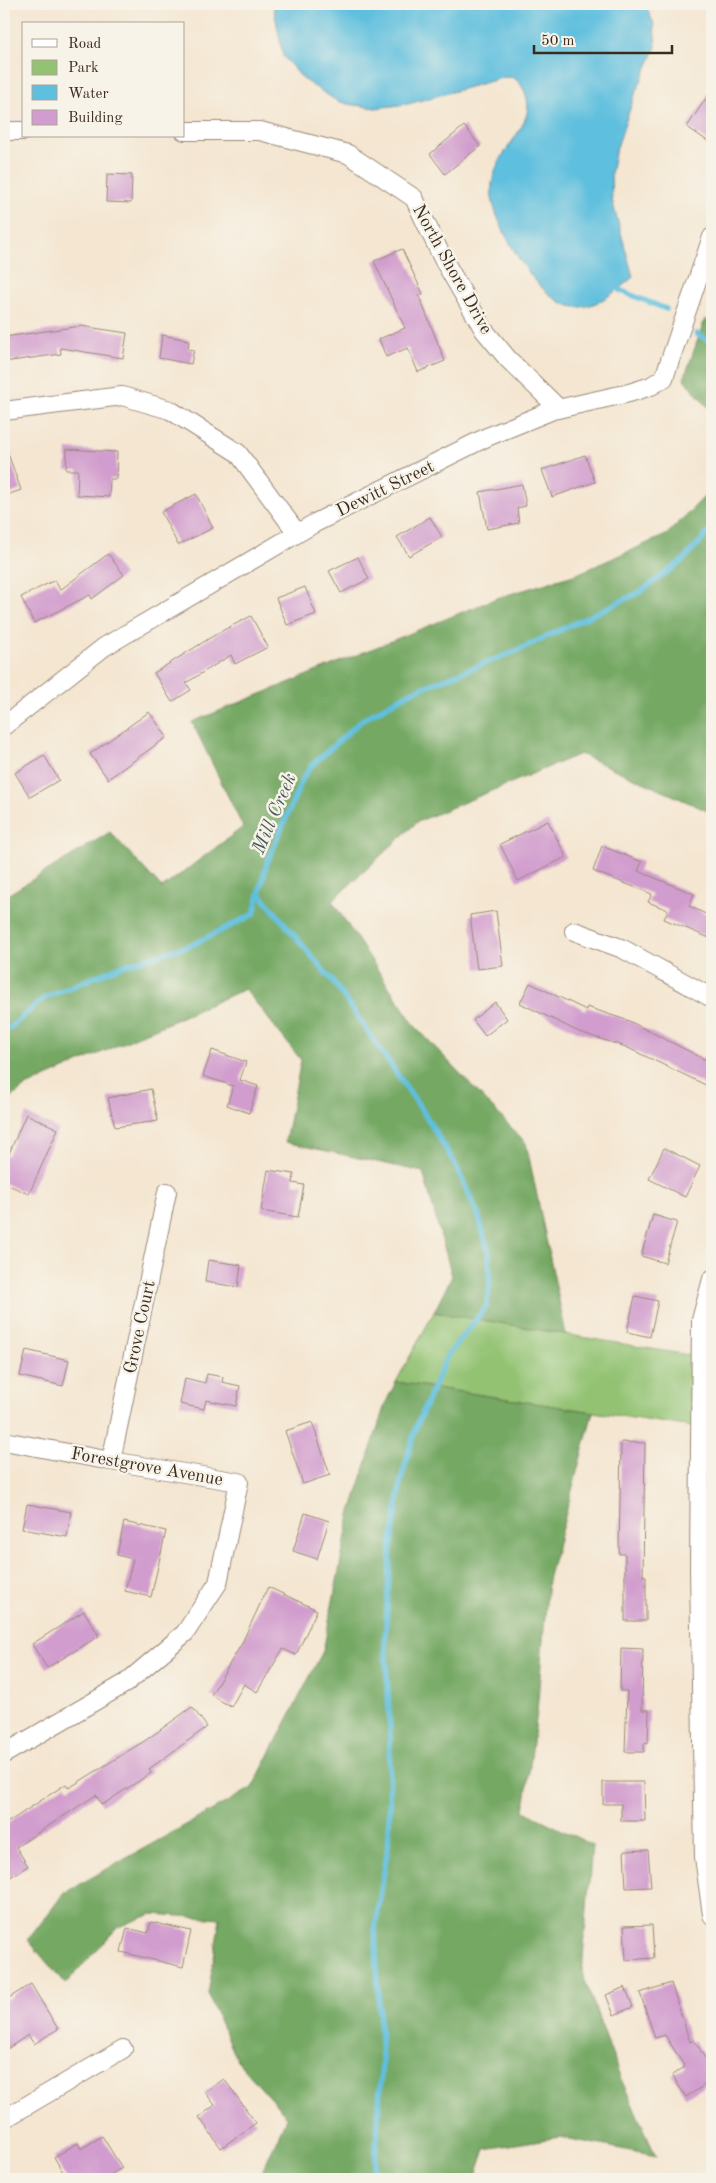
<svg xmlns="http://www.w3.org/2000/svg" width="716" height="2183" viewBox="0 0 716 2183" font-family="'Old Standard TT',serif">
<style>
.green{fill:#92c272;stroke:#667648}
.forest{fill:#75a864;stroke:#586941}
.water{fill:#5fbfde;stroke:#4d747e}
.lines{fill:none;stroke-linecap:round;stroke-linejoin:round}
.stream{stroke:#5fbfde;stroke-width:5.5}
.building{fill:#d19dce}
.minor-casing{stroke:#988878;stroke-width:20}
.minor{stroke:#fff;stroke-width:18}
.labels{text-anchor:middle;stroke-width:5;stroke-linejoin:round;paint-order:stroke}
.street-label{font-size:18px;fill:#3b2a1e;stroke:#f7f3e8}
.water-label{font-size:19px;font-style:italic;fill:#465758;stroke:#f7f3e8}
</style>
<rect width="100%" height="100%" fill="#f7f3e8"/>
<filter id="ink" filterUnits="userSpaceOnUse"><feTurbulence type="fractalNoise" baseFrequency=".02" numOctaves="2"/><feDisplacementMap in="SourceGraphic" scale="10" xChannelSelector="R" yChannelSelector="G"/><feConvolveMatrix kernelMatrix="1 2 1 2 8 2 1 2 1" color-interpolation-filters="sRGB"/></filter>
<filter id="wash" filterUnits="userSpaceOnUse"><feTurbulence type="fractalNoise" baseFrequency=".0096" numOctaves="4" result="noise"/><feDisplacementMap in="SourceGraphic" scale="20" xChannelSelector="R" yChannelSelector="G"/><feGaussianBlur stdDeviation="1.12" result="paint"/><feColorMatrix in="noise" values="0 0 0 0 0 0 0 0 0 0 0 0 0 0 0 0 0 1.4 0 .05"/><feComposite in="paint" operator="in"/></filter>
<g filter="url(#wash)">
<rect width="100%" height="100%" fill="#f4e6d1"/>
<path class="green" d="M434,1312L712,1359V1430L396,1382Z"/>
<path class="forest" d="M705,319L712,323V412L684,379Z
M712,489V813L580,754L417,822L332,901L415,1026L526,1143L566,1334L434,1312L452,1276L423,1172L285,1142L301,1060L245,989L26,1086L4,1103V897L110,832L162,888L243,827L192,722L497,598L577,574L666,535Z
M396,1382L593,1412L548,1580L537,1712L524,1811L592,1845L582,1972L621,2079L656,2156L560,2137L485,2149L475,2179H254L259,2178L287,2117L237,2061L208,1994L220,1919L152,1914L118,1927L65,1984L28,1940L64,1893L252,1788L323,1651L350,1515L385,1404Z"/>
<path class="water" d="M273,4H645L654,24L656,47L634,97L615,153L611,174L612,200L633,277C619,289 597,308 577,307C541,306 501,235 493,203C490,191 492,177 497,166C509,139 542,116 521,85C515,77 511,76 502,78L408,104L375,108L348,104L337,101L304,80L283,56Z"/>
<g class="lines">
<path class="stream" d="M618,282L619,290L666,309
M697,334L712,342
M260,894L334,983L422,1110L454,1162L478,1214L489,1254L490,1285L486,1307L447,1356L416,1427L401,1480L391,1548L385,1639L390,1728L389,1839L375,1930L382,2060L374,2179
M4,1033L44,998L121,966L192,945L254,914L267,863L303,778L312,765L362,720L411,692L514,652L640,592L682,561L712,529"/>
</g>
<g id="blocks">
<path class="building" d="M712,89V144L687,127Z
M464,126L480,146L445,174L430,154Z
M107,174L132,175L131,203L106,202Z
M402,249L423,294L419,296L445,361L418,372L408,348L386,357L379,339L405,328L374,261Z
M81,326L127,333L123,358L60,348L61,354L4,362V337Z
M162,335L189,340L188,349L194,350L191,364L159,358Z
M6,448L21,490L4,496V449Z
M67,449L117,452L116,479H110L109,497L77,495L78,470H66Z
M585,455L595,482L552,497L542,470Z
M522,484L526,506L517,508L519,523L487,529L480,492Z
M196,494L213,528L178,545L161,512Z
M430,517L442,537L409,556L397,537Z
M108,554L124,575L92,599L90,595L34,623L21,597L55,580L60,590Z
M358,557L369,579L341,593L329,571Z
M305,587L316,614L287,625L276,598Z
M251,616L268,647L235,664L231,655L186,683L191,690L172,702L154,673L218,633Z
M149,712L167,737L108,779L90,754Z
M44,755L59,780L30,797L15,773Z
M548,821L566,857L518,881L500,844Z
M602,846L642,862L638,871L694,894L689,906L712,917V939L664,919L668,910L648,902L652,894L593,871Z
M496,911L503,966L477,969L470,915Z
M530,983L586,1010L587,1007L629,1021L712,1063V1088L626,1047L579,1032L520,1003Z
M495,1002L507,1019L485,1036L473,1020Z
M212,1050L246,1062L240,1080L258,1086L249,1113L227,1105L233,1086L203,1076Z
M151,1089L158,1121L115,1127L108,1098Z
M26,1114L58,1129L29,1194L4,1183V1154L8,1156Z
M664,1148L700,1166L685,1197L649,1179Z
M268,1170L294,1174L293,1183L304,1185L298,1217L261,1211Z
M653,1215L677,1222L665,1263L641,1256Z
M208,1260L241,1265L238,1287L205,1282Z
M635,1296L658,1301L650,1337L627,1332Z
M26,1350L69,1360L63,1386L20,1376Z
M207,1374L223,1377L222,1382L240,1386L236,1406L206,1400L204,1409L180,1404L185,1378L205,1383Z
M312,1422L330,1475L303,1484L285,1431Z
M621,1442L645,1443L643,1576H646V1621H625V1554H619Z
M27,1504L71,1512L67,1537L22,1529Z
M305,1513L329,1521L317,1559L293,1551Z
M124,1522L166,1531L151,1597L125,1591L133,1559L117,1555Z
M268,1587L317,1610L296,1655L283,1649L257,1692L244,1684L231,1707L211,1695L241,1645Z
M84,1611L99,1636L47,1668L32,1644Z
M621,1648L643,1649L642,1710H649L648,1744L644,1743V1752H625L627,1691H620Z
M192,1707L207,1727L149,1769L151,1773L102,1805L96,1795L16,1847L28,1866L4,1881V1825L66,1784L69,1788L146,1740Z
M603,1782H644L645,1821H621V1804H603Z
M648,1850L651,1887L626,1888L624,1851Z
M151,1922L191,1931L183,1967L121,1952L127,1928L148,1933Z
M652,1925L654,1958L626,1960L624,1926Z
M671,1983L690,2042L694,2040L712,2069V2080L686,2097L672,2075L685,2067L665,2035L655,2038L640,1993Z
M31,1984L58,2029L34,2044L28,2035L4,2051V2001Z
M625,1987L633,2007L614,2015L606,1995Z
M224,2079L256,2123L221,2148L199,2117L215,2105L205,2092Z
M102,2136L122,2168L103,2179H67L54,2157L78,2143L81,2149Z"/>
</g>
</g>
<g filter="url(#ink)">
<use href="#blocks" fill-opacity="0" stroke="#988878" stroke-width="1"/>
<g class="lines">
<defs>
<path id="minor" d="M4,131H24
M184,131H260L348,154L414,198L443,259L484,330L508,359L559,409
M4,411L122,396L170,410L238,453L297,533
M4,726L104,647L315,523L487,437L553,410L629,393L651,386L664,378L712,237
M574,931L623,949L712,998
M712,1279L701,1320L699,1569L704,1857L712,1915
M4,1441L111,1461L239,1482L218,1583L185,1633L126,1683L4,1754
M111,1461L167,1192
M4,2119L123,2049"/>
</defs>
<use href="#minor" class="minor-casing"/>
<use href="#minor" class="minor"/>
</g>
</g>
<g class="labels">
<g class="street-label">
<text transform="translate(453 269) rotate(61)" y="6">North Shore Drive</text>
<text transform="translate(385 488) rotate(-26)" y="6">Dewitt Street</text>
<text transform="translate(139 1327) rotate(-78)" y="6">Grove Court</text>
<text transform="translate(147 1466) rotate(10)" y="6">Forestgrove Avenue</text>
</g>
<g class="water-label">
<text transform="translate(273 813) rotate(-67)" y="7">Mill Creek</text>
</g>
</g>
<rect width="716" height="2183" fill="none" stroke="#f7f3e8" stroke-width="20"/>
<rect x="22" y="22" width="162" height="115" fill="#f7f3e8" stroke="#aca397"/>
<rect x="32" y="39" width="25" height="8" fill="#ffffff" stroke="#aca397"/>
<text x="68" y="48" font-size="15" fill="#3b2a1e">Road</text>
<rect x="32" y="60" width="25" height="15" fill="#92c272" stroke="#aca397"/>
<text x="68" y="72" font-size="15" fill="#3b2a1e">Park</text>
<rect x="32" y="85" width="25" height="15" fill="#5fbfde" stroke="#aca397"/>
<text x="68" y="98" font-size="15" fill="#3b2a1e">Water</text>
<rect x="32" y="110" width="25" height="15" fill="#d19dce" stroke="#aca397"/>
<text x="68" y="122" font-size="15" fill="#3b2a1e">Building</text>
<path d="M534 45v8h138v-8" fill="none" stroke="#3b2a1e" stroke-width="2.5"/>
<text x="541" y="45" font-size="15" fill="#3b2a1e" stroke="#f7f3e8" stroke-width="4" paint-order="stroke">50 m</text>
</svg>
